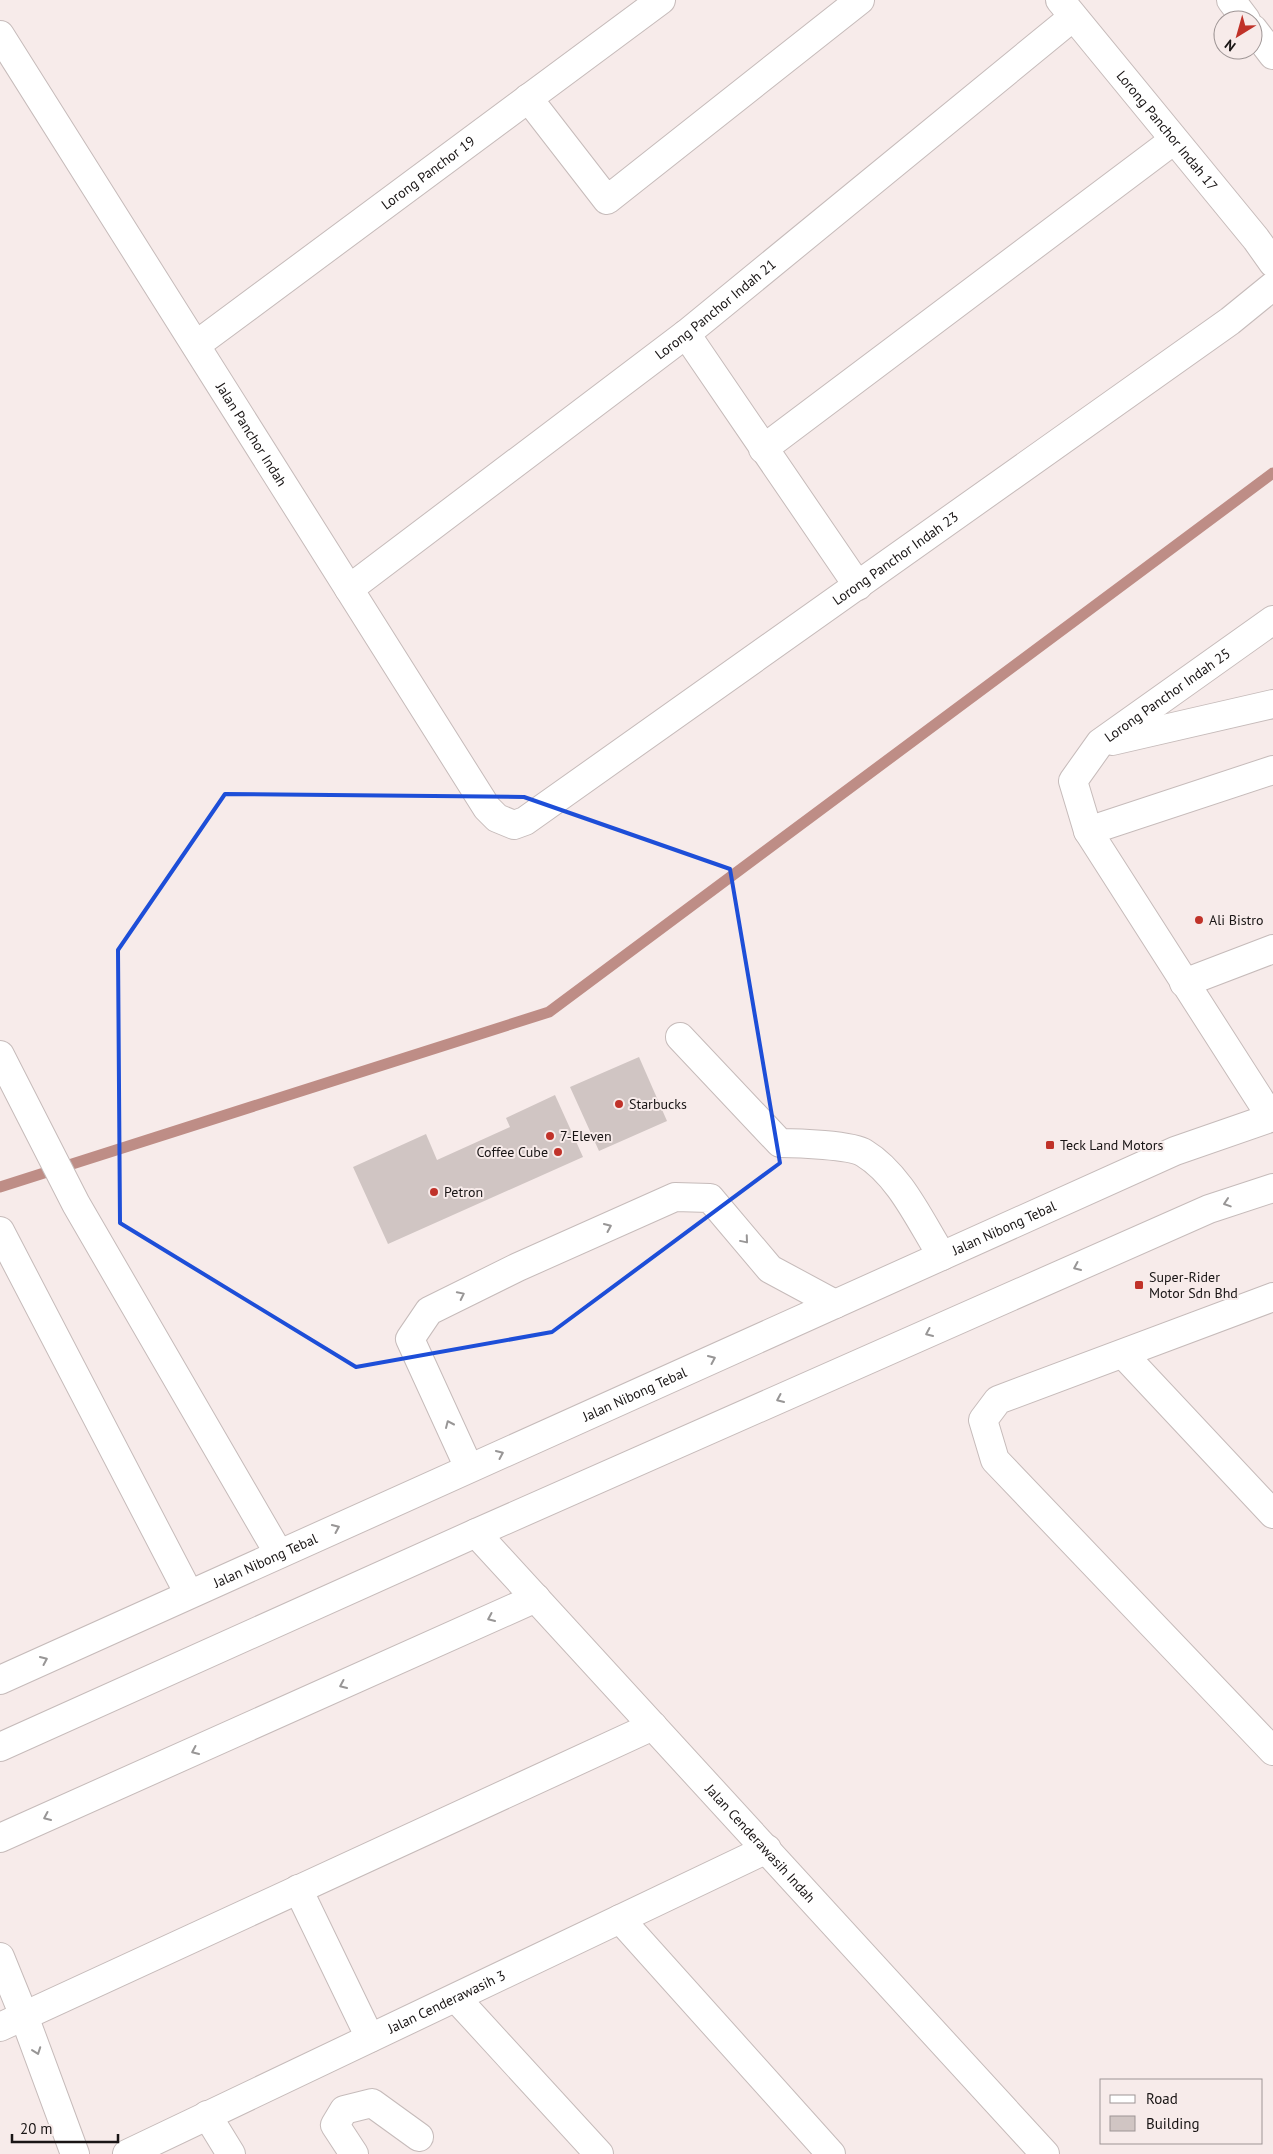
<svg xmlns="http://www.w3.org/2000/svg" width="1273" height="2154" viewBox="0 0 1273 2154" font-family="'PT Sans',sans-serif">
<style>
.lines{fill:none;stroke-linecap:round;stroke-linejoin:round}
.stream{stroke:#be8d86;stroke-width:11}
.building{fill:#d0c5c3}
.minor-casing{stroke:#c6bbba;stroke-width:30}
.highway-casing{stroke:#c6bbba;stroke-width:30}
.minor{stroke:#fff;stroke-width:28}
.highway{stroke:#fff;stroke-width:28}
.oneway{stroke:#989696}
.marked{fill:none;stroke:#1d4ed8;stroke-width:4;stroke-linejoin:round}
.poi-dot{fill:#c03229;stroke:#f7ebea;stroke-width:2}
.labels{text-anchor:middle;stroke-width:4;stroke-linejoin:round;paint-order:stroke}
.street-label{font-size:14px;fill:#191515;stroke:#f7ebea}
.poi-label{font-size:14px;fill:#191515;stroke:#f7ebea;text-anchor:start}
</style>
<rect width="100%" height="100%" fill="#f7ebea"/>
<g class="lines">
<path class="stream" d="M0,1187L549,1012L1273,473"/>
</g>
<path class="building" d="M639,1057L667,1121L599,1151L570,1087Z
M555,1095L583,1157L388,1244L353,1167L426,1134L437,1160L510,1127L506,1118Z"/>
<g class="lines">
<defs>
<g id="minor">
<path id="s1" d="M1060,0L1256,239L1273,263"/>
<path d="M1231,0L1246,20"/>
<path d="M1253,29L1273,55"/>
<path id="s2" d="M0,35L487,808L497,818L514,825L525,821L1230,321L1273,286"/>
<path d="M528,98L607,200L860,0"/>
<path d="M686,334L858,586"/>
<path id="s3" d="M196,345L661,0"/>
<path d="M763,449L1174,140"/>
<path id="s4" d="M349,589L686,334L1073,17"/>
<path d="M1112,741L1273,704"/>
<path d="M1088,831L1273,770"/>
<path d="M1184,983L1273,949"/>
<path d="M680,1037L780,1143C797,1143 852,1145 864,1153C900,1175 920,1221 942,1256"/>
<path d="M0,1055L76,1204L279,1554"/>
<path id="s5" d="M1271,1117L1088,831L1073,781L1100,743L1273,620"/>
<path d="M0,1231L189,1594"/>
<path d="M1273,1297L998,1400L983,1420L995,1460L1273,1751"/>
<path d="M1123,1354L1273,1514"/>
<path d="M469,1468L410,1339L429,1311L518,1267L675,1197L710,1198L770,1269L835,1304"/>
<path id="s6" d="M476,1533L1045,2154"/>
<path d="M0,1838L536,1598"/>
<path d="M298,1889L370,2038"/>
<path d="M620,1919L831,2154"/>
<path d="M0,1957L24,2016L75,2154"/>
<path d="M456,1998L599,2154"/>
<path d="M0,2027L653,1726"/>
<path d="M207,2115L231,2154"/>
<path id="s7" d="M127,2154L767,1849"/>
<path d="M354,2154L335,2125L344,2110L372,2103L419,2137"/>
</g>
<g id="highway">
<path id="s8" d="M0,1680L1175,1151L1273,1117"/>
<path d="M0,1747L476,1533L1209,1209L1273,1188"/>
</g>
</defs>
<use href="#minor" class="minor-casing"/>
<use href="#highway" class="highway-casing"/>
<use href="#minor" class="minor"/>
<use href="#highway" class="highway"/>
</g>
<defs><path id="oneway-chevron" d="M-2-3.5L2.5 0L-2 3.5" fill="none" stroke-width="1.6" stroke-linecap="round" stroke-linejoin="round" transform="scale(1.25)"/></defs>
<g class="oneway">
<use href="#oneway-chevron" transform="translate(1227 1203) rotate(162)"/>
<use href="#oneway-chevron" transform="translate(608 1227) rotate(-24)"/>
<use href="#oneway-chevron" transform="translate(745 1240) rotate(50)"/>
<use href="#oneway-chevron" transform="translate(1077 1267) rotate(156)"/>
<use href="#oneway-chevron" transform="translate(461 1295) rotate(-26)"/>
<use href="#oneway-chevron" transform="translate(929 1333) rotate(156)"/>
<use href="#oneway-chevron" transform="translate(712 1359) rotate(-24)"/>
<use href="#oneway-chevron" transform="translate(780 1399) rotate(156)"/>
<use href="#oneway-chevron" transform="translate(449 1424) rotate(-114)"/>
<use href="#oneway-chevron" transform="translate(500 1454) rotate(-24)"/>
<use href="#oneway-chevron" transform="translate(336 1528) rotate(-24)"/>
<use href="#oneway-chevron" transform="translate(491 1618) rotate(156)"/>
<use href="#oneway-chevron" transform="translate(44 1660) rotate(-24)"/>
<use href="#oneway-chevron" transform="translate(343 1685) rotate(156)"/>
<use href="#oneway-chevron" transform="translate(195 1751) rotate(156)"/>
<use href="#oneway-chevron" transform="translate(47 1817) rotate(156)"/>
<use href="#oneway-chevron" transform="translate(37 2051) rotate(70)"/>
</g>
<path class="marked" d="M225,794L524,797L730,869L780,1163L552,1332L356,1367L120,1223L118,950Z"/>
<g class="poi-dot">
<circle cx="1199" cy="920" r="5"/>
<circle cx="619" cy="1104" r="5"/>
<circle cx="550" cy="1136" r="5"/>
<rect x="1045" y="1140" width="10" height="10" rx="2.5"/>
<circle cx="558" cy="1152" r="5"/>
<circle cx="434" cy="1192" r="5"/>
<rect x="1134" y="1280" width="10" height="10" rx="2.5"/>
</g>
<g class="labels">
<g class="street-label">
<text dy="5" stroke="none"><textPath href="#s1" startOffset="169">Lorong Panchor Indah 17</textPath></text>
<text dy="5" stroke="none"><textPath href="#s3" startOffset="289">Lorong Panchor 19</textPath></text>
<text dy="5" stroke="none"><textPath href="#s4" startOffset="461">Lorong Panchor Indah 21</textPath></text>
<text dy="5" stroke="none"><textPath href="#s2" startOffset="472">Jalan Panchor Indah</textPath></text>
<text dy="5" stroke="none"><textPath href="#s2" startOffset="1412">Lorong Panchor Indah 23</textPath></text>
<text dy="5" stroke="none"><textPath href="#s5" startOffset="521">Lorong Panchor Indah 25</textPath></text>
<text dy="5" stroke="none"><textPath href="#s8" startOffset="1101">Jalan Nibong Tebal</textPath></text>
<text dy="5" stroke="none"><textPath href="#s8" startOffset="696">Jalan Nibong Tebal</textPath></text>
<text dy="5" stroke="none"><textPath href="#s8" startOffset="291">Jalan Nibong Tebal</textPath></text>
<text dy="5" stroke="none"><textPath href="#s6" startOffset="421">Jalan Cenderawasih Indah</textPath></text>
<text dy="5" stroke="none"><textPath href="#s7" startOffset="354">Jalan Cenderawasih 3</textPath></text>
</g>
<g class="poi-label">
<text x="1209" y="925">Ali Bistro</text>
<text x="629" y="1109">Starbucks</text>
<text x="560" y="1141">7-Eleven</text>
<text x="1060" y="1150">Teck Land Motors</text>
<text x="548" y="1157" text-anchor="end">Coffee Cube</text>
<text x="444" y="1197">Petron</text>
<text x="1149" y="1282">Super-Rider<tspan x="1149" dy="16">Motor Sdn Bhd</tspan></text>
</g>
</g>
<rect x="1100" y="2079" width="162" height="65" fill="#f7ebea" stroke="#9e9595"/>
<rect x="1110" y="2095" width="25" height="8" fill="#ffffff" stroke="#9e9595"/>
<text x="1146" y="2104" font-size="15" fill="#191515">Road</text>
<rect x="1110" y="2116" width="25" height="15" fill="#d0c5c3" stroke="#9e9595"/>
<text x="1146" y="2129" font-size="15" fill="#191515">Building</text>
<g transform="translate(1238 35) rotate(217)"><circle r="24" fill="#f7ebea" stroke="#9e9595"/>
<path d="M0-4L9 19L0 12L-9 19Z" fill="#c03229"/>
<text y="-8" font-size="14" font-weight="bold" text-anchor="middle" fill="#191515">N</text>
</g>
<path d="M12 2134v8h106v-8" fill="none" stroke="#191515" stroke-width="2.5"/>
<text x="20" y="2134" font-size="15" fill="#191515" stroke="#f7ebea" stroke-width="4" paint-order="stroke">20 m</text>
</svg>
